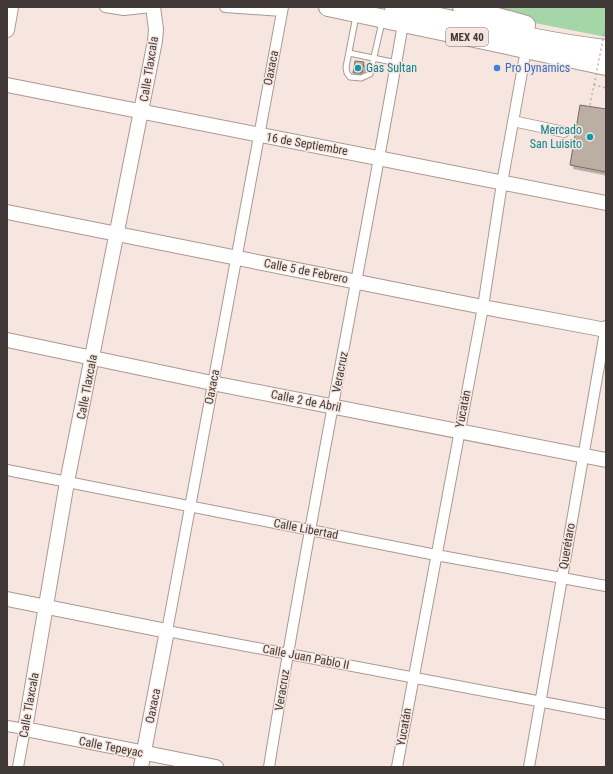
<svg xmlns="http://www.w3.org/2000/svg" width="613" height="774" viewBox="0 0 613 774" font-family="'Roboto Condensed',sans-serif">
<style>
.green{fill:#a4d6a8}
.building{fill:#bbafa3;stroke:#756b60;filter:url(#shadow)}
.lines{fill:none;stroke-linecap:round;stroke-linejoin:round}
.lane-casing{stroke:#a99992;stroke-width:7}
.street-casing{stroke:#a99992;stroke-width:12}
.secondary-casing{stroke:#a99992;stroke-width:16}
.highway-casing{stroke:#a99992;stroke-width:20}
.path{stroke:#bdafaa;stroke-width:1.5;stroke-dasharray:2 3;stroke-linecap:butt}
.lane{stroke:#fff;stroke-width:5}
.street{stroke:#fff;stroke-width:10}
.secondary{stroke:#fff;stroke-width:14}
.highway{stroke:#fff;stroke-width:18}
.path-bridge{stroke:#bdafaa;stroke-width:1.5;stroke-dasharray:2 3;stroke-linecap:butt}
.culture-dot{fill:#0f9aa8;stroke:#f7e6df;stroke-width:1.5}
.shop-dot{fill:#3f7fe0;stroke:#f7e6df;stroke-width:1.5}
.labels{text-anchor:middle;stroke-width:3;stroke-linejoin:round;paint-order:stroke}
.shield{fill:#f7e6df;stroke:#776d69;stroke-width:1}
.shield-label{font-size:11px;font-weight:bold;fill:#403937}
.street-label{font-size:12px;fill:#403937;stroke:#f7e6df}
.culture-label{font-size:12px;fill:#0d838f;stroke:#f7e6df;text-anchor:start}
.shop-label{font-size:12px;fill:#366cbe;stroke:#f7e6df;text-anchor:start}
</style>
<defs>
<filter id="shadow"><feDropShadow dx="3.5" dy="3.5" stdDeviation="0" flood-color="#0004"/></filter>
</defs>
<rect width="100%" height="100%" fill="#f7e6df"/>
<path class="green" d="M454,7H606V37Z"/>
<path class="building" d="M355,61L364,62L362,73H353Z
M580,105L606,109V172L570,165Z"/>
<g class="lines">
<defs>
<path id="lane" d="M356,16L346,67L347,73L350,77L361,78L370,74L382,22
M349,53L397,63"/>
<path id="street" d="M105,7L124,10L151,7
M225,7L282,11
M283,7L167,631L606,714
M513,121L564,132
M7,470L436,555L606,586
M7,726L25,729L18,767
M269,767C309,518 360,272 403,24
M397,767L483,307L502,183L526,50
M529,767L606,326"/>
<path id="secondary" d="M153,7L156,29L155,41L67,482L25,729L216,767
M7,30L11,7
M7,85L606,203
M7,212L483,307L606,330
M7,340L212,383L606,460
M7,599L167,631L141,767"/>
<path id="highway" d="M328,7L606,66
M394,7C465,22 534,41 606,49
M462,7L526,25"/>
</defs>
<use href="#lane" class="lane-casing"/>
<use href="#street" class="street-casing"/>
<use href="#secondary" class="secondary-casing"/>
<use href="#highway" class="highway-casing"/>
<path class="path" d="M604,33L606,34
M590,105L594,85L606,88"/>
<use href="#lane" class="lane"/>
<use href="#street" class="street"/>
<use href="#secondary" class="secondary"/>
<use href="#highway" class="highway"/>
<path class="path-bridge" d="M594,85L606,24"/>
</g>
<g class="culture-dot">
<circle cx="358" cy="68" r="4"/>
<circle cx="590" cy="137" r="4"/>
</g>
<circle class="shop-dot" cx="497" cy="68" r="4"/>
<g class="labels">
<rect class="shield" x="446" y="28" width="42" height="18" rx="3"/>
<g class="shield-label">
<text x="467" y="41">MEX 40</text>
</g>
<g class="street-label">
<text transform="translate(271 68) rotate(-79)" y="4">Oaxaca</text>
<text transform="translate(149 69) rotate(-81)" y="4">Calle Tlaxcala</text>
<text transform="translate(307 144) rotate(10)" y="4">16 de Septiembre</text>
<text transform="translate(306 271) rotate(11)" y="4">Calle 5 de Febrero</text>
<text transform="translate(340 372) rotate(-79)" y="4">Veracruz</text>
<text transform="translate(87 387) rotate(-79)" y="4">Calle Tlaxcala</text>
<text transform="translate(212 387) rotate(-79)" y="4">Oaxaca</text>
<text transform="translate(306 401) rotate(11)" y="4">Calle 2 de Abril</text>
<text transform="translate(463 409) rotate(-79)" y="4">Yucatán</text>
<text transform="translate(306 529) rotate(11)" y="4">Calle Libertad</text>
<text transform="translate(567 546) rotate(-80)" y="4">Querétaro</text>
<text transform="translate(306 657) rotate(11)" y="4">Calle Juan Pablo II</text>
<text transform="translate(282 690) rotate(-81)" y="4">Veracruz</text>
<text transform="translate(29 705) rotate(-80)" y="4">Calle Tlaxcala</text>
<text transform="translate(153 706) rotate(-79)" y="4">Oaxaca</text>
<text transform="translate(404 727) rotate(-80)" y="4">Yucatán</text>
<text transform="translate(111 747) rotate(11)" y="4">Calle Tepeyac</text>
</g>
<g class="culture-label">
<text x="366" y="72">Gas Sultan</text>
<text x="582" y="134" text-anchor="end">Mercado<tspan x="582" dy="14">San Luisito</tspan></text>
</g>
<g class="shop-label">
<text x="505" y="72">Pro Dynamics</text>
</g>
</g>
<rect width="613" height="774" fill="none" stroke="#403937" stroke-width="16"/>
</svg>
